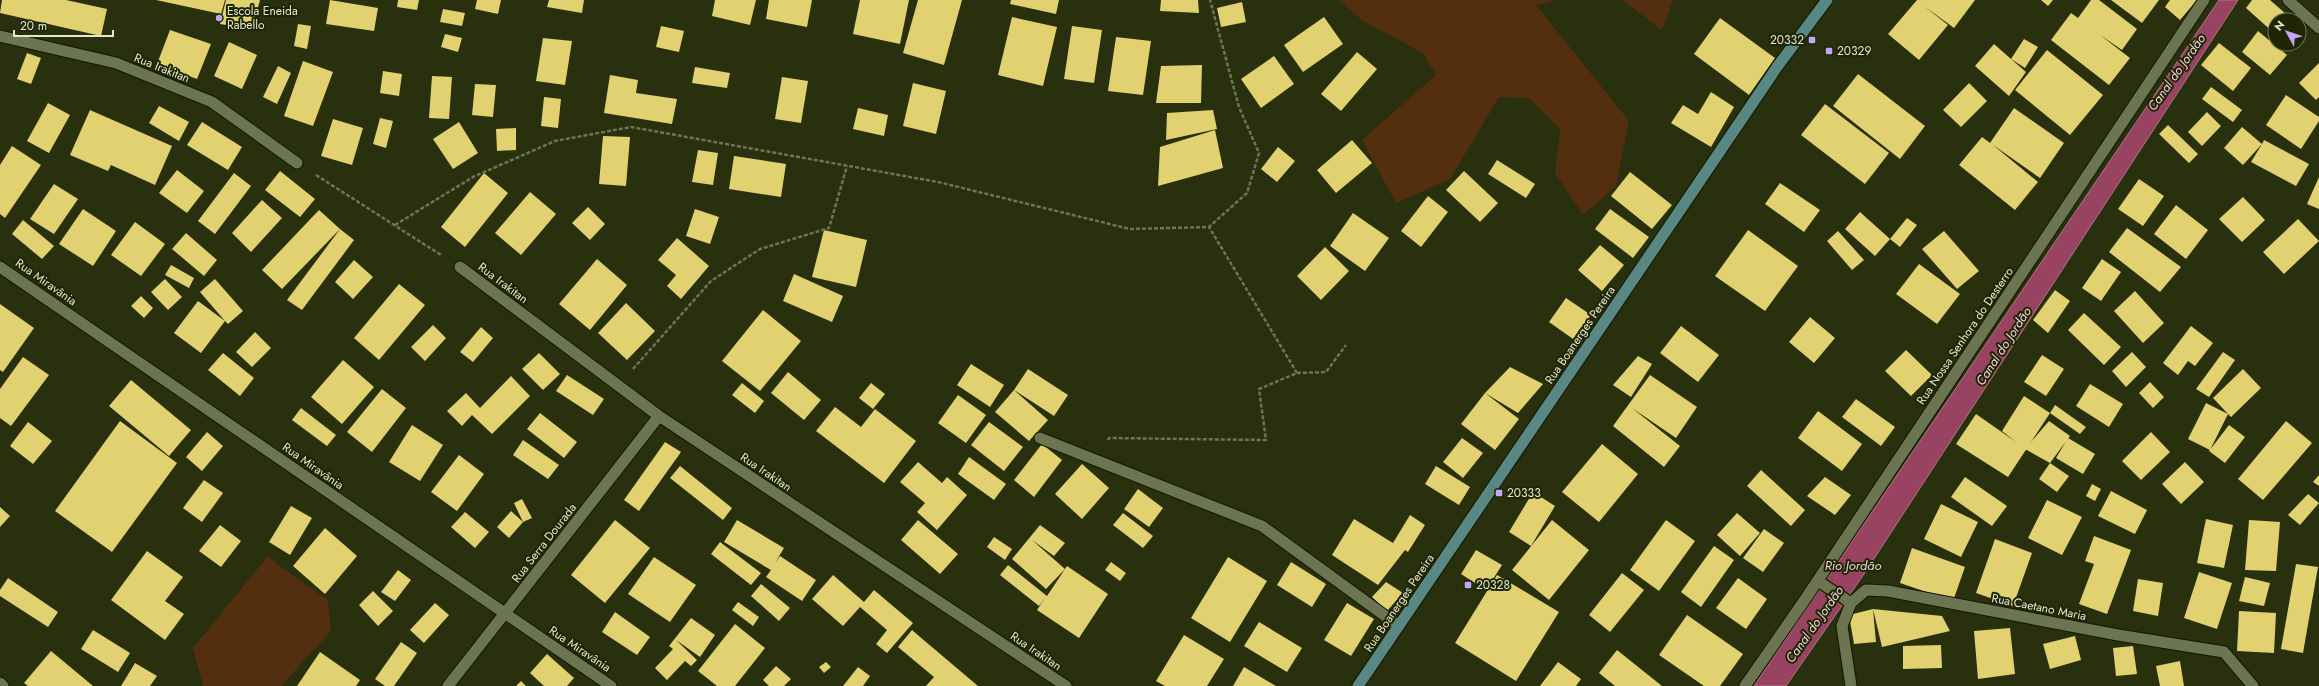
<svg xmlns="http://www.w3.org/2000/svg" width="2319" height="686" viewBox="0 0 2319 686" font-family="Jost,sans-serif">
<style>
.green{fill:#532f0f}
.water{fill:#994363;stroke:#af7485}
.building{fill:#e2d170}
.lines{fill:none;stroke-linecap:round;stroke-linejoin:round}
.pedestrian-casing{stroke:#121800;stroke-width:13}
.minor-casing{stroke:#121800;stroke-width:13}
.secondary-casing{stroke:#121800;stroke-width:13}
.path{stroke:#6e7457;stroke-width:2.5;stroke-dasharray:4 2;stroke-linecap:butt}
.pedestrian{stroke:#6c7551;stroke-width:11}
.minor{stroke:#6c7551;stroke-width:11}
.secondary{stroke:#598784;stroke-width:11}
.poi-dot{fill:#c1a8f3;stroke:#202604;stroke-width:1.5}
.labels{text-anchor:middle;stroke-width:4;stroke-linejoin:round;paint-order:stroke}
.poi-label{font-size:12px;fill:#e3e8d4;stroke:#202604;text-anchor:start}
.street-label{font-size:12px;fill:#e3e8d4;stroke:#202604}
.water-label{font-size:13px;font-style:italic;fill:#efd5dc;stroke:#202604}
</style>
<rect width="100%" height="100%" fill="#29300e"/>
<path class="green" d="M1339,0H1556L1536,5L1629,121L1616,186L1583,215L1555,173L1560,129L1529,98L1499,97L1450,179L1396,203L1362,140L1436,75L1423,53L1363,21Z
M1622,0H1673L1662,30Z
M268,556C287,573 308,585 328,600L331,631L281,686H203L193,648Z"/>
<path class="water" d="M2219,0H2238L1864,574L1786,686H1754Z"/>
<path class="building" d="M2,0H66L107,9L101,36L0,13Z
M156,0H225L221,14Z
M226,0H260L252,29L220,24Z
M330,0L378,8L374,31L326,24Z
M398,0H419L417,10L397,7Z
M477,0H501L498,14L475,9Z
M549,0H584L582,13L547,7Z
M715,0H756L750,25L712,16Z
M769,0H812L807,27L766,19Z
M860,0H909L900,44L853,34Z
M918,0H962L944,65L903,53Z
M1011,0H1059L1056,14L1010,4Z
M1161,0H1198L1199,13L1160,11Z
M1917,0H1975L1954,28L1924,6L1948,25L1919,60L1888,34Z
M2041,0H2053L2048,6Z
M2091,0H2099L2137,29L2122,50L2100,35L2130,58L2109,85L2051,40L2071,13L2078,18Z
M2111,0H2159L2142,23Z
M2170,0H2197L2180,20L2165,7Z
M2252,0H2270L2293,20H2275V34L2246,8Z
M1242,2L1246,22L1221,27L1217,8Z
M443,9L465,13L462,26L440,22Z
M1012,17L1057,27L1043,86L998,75Z
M1324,17L1343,44L1303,72L1284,45Z
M1720,18L1775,58L1749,95L1694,54Z
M298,24L311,26L307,49L294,46Z
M661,26L684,31L679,52L656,47Z
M1072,26L1102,30L1094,83L1064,79Z
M170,30L211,44L197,79L157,64Z
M2258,31L2287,55L2270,75L2242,52Z
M445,34L462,38L458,52L441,47Z
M1116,37L1151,41L1143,95L1108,91Z
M543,38L572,41L565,85L536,81Z
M2024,39L2038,47L2025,68L2011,59L2026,72L2009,96L1975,66L1994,44L2011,59Z
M229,42L257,55L242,89L214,76Z
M2219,43L2251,68L2233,91L2201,65Z
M2047,50L2103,95L2070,135L2015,90Z
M1357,52L1377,69L1341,111L1321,94Z
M27,53L41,58L31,84L17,79Z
M1274,56L1294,84L1261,108L1241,79Z
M303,61L333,72L313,126L284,116Z
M2319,63V97L2316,100L2299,83Z
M1202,65L1201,103H1156L1161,66Z
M278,66L291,73L277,104L263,97Z
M695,67L730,73L727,88L692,83Z
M383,71L402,74L399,96L380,93Z
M1858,74L1925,126L1900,159L1833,106Z
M610,75L638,80L636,93L677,99L672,124L604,113Z
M432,76L452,77L449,119L429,118Z
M782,77L808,81L801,123L775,119Z
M913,83L946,91L936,134L903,126Z
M1969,83L1987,101L1961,127L1943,110Z
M475,84L496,85L493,117L472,115Z
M2211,87L2242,110L2233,122L2202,99Z
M1711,92L1734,107L1711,147L1671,123L1683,105L1698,114Z
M2286,95L2319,117V121L2301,149L2266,125Z
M544,97L561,99L558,128L541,126Z
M48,103L70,115L49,153L27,141Z
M1825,104L1889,153L1865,184L1801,135Z
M159,106L189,122L179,141L149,123Z
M858,108L888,115L884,136L853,129Z
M2014,108L2064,143L2040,178L1993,145L2038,182L2015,210L1959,165L1982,137L1990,143Z
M90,110L172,146L155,185L111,165L108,171L70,155Z
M1213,110L1217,129L1166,140L1167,113Z
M2207,112L2221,126L2202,146L2188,132Z
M380,118L393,121L386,148L373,144Z
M333,119L363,128L352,165L321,156Z
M202,122L242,147L228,170L187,145Z
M459,122L478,153L453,169L433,139Z
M2168,125L2198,154L2189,163L2159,134Z
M2242,127L2262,144L2264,140L2309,164L2296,186L2251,162L2262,144L2243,165L2224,148Z
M516,128V150L497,151L496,129Z
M1215,130L1223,168L1158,186L1160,147Z
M603,136L630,137L626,186L599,184Z
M1352,140L1372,163L1336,193L1317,170Z
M12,146L41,165L5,218L0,214V165Z
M1278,147L1295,161L1277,182L1261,169Z
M698,150L718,153L713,185L692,182Z
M734,156L786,164L781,197L729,189Z
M1497,160L1535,184L1526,198L1488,174Z
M177,170L204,191L187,213L159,193Z
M280,171L315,199L300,217L265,190Z
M1464,171L1498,203L1480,222L1446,190Z
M1630,172L1672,205L1652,229L1611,196Z
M234,173L251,186L215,234L198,221Z
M484,173L508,193L465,247L441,227Z
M2319,177V209L2307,204Z
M2139,179L2164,196L2143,226L2118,209Z
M1780,183L1820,210L1804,232L1765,204Z
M54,184L78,199L54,234L30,219Z
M530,192L556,214L521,255L495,233Z
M1428,196L1448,212L1421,247L1401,231Z
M2243,197L2265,220L2242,242L2219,219Z
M262,200L282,218L251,252L232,233Z
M2176,205L2208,230L2186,259L2154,234Z
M588,207L605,224L590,240L572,223Z
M83,209L116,231L93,266L59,244Z
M695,209L719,217L710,244L686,236Z
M1610,209L1649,237L1633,258L1595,229Z
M319,210L340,229L282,289L262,270Z
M1860,212L1890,239L1907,218L1917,225L1900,247L1890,239L1875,256L1845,229Z
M1353,213L1389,238L1365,271L1330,246Z
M2298,219L2319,241L2284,274L2263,252Z
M23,220L54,246L42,259L12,234Z
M135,222L165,244L141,276L111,255Z
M2127,228L2181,267L2160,292L2109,252Z
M340,229L354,240L302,310L287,300Z
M824,230L867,240L856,287L812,277Z
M1748,230L1798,266L1765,311L1715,276Z
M1838,231L1864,260L1852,270L1827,241Z
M1944,231L1979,271L1957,289L1922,249Z
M186,233L217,260L204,276L172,249Z
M677,238L709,266L681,299L667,286L676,275L658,260Z
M1600,245L1624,265L1602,291L1578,270Z
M1325,247L1349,271L1321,300L1297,276Z
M597,259L627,285L590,330L559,304Z
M2102,259L2121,272L2101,301L2082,288Z
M354,260L373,277L353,299L335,282Z
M1919,264L1960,294L1937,324L1896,294Z
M171,265L194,278L189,288L165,275Z
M794,274L843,296L832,322L783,301Z
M165,279L182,297L168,310L151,292Z
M215,279L243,311L228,324L225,321L201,353L174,333L198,301L225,321L200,292Z
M399,284L425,305L379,360L354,338Z
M2055,290L2070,301L2048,333L2033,320Z
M2135,291L2164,323L2143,343L2114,311Z
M141,296L153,308L144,318L131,306Z
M1566,298L1591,315L1573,339L1549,322Z
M626,303L655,331L627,360L598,333Z
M0,304L34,328L3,372L0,370Z
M763,310L801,341L760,391L722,361Z
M2084,313L2121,347L2104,365L2068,330Z
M1810,317L1835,338L1814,363L1789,342Z
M433,325L446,338L425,361L411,347Z
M1681,326L1719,355L1698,382L1660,353Z
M2191,326L2213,343L2195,366L2188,361L2178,375L2163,363Z
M481,327L493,338L473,362L460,352Z
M255,332L271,348L252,367L236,352Z
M1906,350L1932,375L1911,396L1885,371Z
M2132,352L2146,367L2126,387L2112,371Z
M2223,352L2235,360L2209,397L2196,389Z
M223,353L254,378L240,396L208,370Z
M539,353L560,374L543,390L522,369Z
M2042,355L2064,369L2046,396L2024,382Z
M1638,356L1652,364L1631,397L1613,385Z
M23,357L49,375L11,426L0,418V389Z
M343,360L374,387L342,424L311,397Z
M971,364L1004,385L990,407L957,385Z
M1510,367L1543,384L1518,413L1485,393L1519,419L1495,450L1461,424L1485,393Z
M1028,369L1068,395L1054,416L1014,390L1048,420L1029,441L995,412L1014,390Z
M2243,369L2261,388L2231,417L2228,414L2210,450L2188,439L2206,403L2228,414L2213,398Z
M788,372L821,400L804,420L771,393Z
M567,375L604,399L593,415L556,391Z
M1650,375L1697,407L1676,438L1632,408L1680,446L1664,467L1613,426Z
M511,376L530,396L492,434L472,415L462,426L447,411L466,393L480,408Z
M131,380L191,430L169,456L109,406Z
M2150,382L2164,397L2153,408L2139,393Z
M742,383L764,401L755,413L732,395Z
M871,383L885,394L873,409L859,398Z
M2090,384L2123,404L2109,427L2076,406Z
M382,389L406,408L372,452L347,432Z
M958,395L986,415L966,443L938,423Z
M2024,396L2050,413L2008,477L1956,444L1976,414L2016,442L2002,431Z
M1856,399L1895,427L1881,446L1842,417Z
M2055,405L2086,427L2080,434L2050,413Z
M835,407L861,427L875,409L916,441L884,483L816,431Z
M301,408L336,435L327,446L292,420Z
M1818,411L1862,444L1842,471L1798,438Z
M540,413L577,442L564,458L527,429Z
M120,421L177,463L112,552L55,511Z
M2049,421L2070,436L2050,463L2025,449Z
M2286,421L2312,443L2263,500L2238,479Z
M28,422L52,441L33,464L10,446Z
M989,422L1023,447L1004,471L971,445Z
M412,425L443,445L420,481L389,462Z
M2229,425L2245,437L2225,463L2209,451Z
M207,432L223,446L202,471L186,457Z
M2151,432L2170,452L2141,480L2122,461Z
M1462,438L1483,453L1463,478L1443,462Z
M2068,438L2095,454L2083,474L2056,458Z
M523,440L559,465L548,479L513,455Z
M665,442L681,452L639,511L624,500Z
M1042,444L1062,460L1034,497L1014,480Z
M1602,444L1638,474L1599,522L1562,492Z
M459,455L484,474L457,511L431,492Z
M969,457L1006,484L994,500L958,474Z
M918,462L942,483L947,477L967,495L937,530L917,512L925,503L900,482Z
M2185,462L2204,482L2181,504L2162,484Z
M2050,463L2069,476L2057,492L2039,479Z
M1082,464L1109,488L1082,519L1055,494Z
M680,466L732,508L723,520L670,478Z
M1436,466L1470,487L1459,505L1425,484Z
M1761,470L1805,510L1791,526L1747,486Z
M2319,475V486L2313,482Z
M1825,477L1851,495L1835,515L1807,496Z
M1965,477L2007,506L1992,526L1951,497Z
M204,480L223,493L202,522L183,508Z
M2092,484L2101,489L2095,501L2086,496Z
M1138,489L1163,508L1149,527L1124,509Z
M2111,491L2147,510L2135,534L2098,516Z
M1533,492L1555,506L1531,546L1509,532Z
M2308,494L2319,503L2300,525L2288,515Z
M522,499L532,518L523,522L514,503Z
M2047,500L2082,517L2062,555L2028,538Z
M1941,504L1978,522L1961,557L1924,539Z
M291,506L312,518L290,555L269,542Z
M0,507L10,516L0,527Z
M511,511L523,522L509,538L497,527Z
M465,512L489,532L475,548L451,527Z
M1123,513L1153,536L1143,548L1113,525Z
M1737,513L1760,533L1740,556L1717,535Z
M1410,515L1425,525L1408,552L1405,550L1378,585L1332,555L1354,519L1393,543Z
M2206,519L2233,525L2224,568L2197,563Z
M615,520L650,548L605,603L571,575Z
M737,520L784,548L775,563L780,556L816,580L802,601L766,577L771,570L724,542Z
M918,520L958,554L940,574L901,540Z
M1552,520L1589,550L1549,600L1512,570Z
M1666,520L1695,541L1659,591L1630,570Z
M2249,520L2280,522L2276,571L2245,570Z
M220,525L241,541L221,567L199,551Z
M1040,525L1065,543L1054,556L1032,540L1065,569L1046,589L1012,559Z
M325,528L357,556L325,594L293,566Z
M1764,529L1784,543L1763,572L1743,558Z
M2094,536L2131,550L2107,614L2079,604L2094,564L2085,561Z
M994,537L1012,549L1005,560L987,547Z
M1995,539L2032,553L2013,606L1976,593Z
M720,542L761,573L751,585L711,554Z
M1714,546L1734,560L1701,607L1681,592Z
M1912,548L1965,567L1953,601L1900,583Z
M1476,550L1502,565L1486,590L1461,574Z
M147,551L183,577L165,601L184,614L165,640L111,600Z
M654,557L696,585L670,622L628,594Z
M1228,557L1267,581L1230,642L1191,618Z
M1111,562L1126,573L1120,581L1105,570Z
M1291,562L1326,584L1312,607L1277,585Z
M2296,564L2318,567L2303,653L2281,649Z
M1008,565L1047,596L1067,566L1108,594L1079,638L1037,610L1045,598L1039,606L1000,575Z
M398,570L411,580L395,601L381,592Z
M2199,572L2232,583L2217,629L2184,618Z
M1622,573L1644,590L1610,632L1589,615Z
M833,575L864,602L874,590L913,623L887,653L876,644L887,630L860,607L843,626L812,599Z
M1497,575L1559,612L1516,681L1455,643Z
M2245,577L2270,583L2264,606L2239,601Z
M8,578L58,612L48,627L0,596V590Z
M1738,578L1767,599L1746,629L1716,608Z
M2138,579L2163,583L2158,616L2133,611Z
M1386,582L1403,593L1387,611L1372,597Z
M761,584L790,608L779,621L751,596Z
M373,591L393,611L378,626L359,605Z
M738,602L759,617L753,626L732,610Z
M435,603L449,615L424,643L410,630Z
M1347,603L1374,619L1351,656L1324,640Z
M1873,609L1876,642L1854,644L1849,615Z
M1873,609L1942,616L1950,631L1882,647Z
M2239,611L2276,613L2274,653L2237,651Z
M615,612L650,637L637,655L602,632Z
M1687,615L1743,654L1720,686H1704L1659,655Z
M691,618L715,635L700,657L676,640L697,660L691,666L685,661L667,680L655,668L673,649L669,646Z
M1259,622L1302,648L1287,672L1244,646Z
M735,624L765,648L735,686H717L698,671Z
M2010,628L2015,674L1978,679L1974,631Z
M93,630L130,653L118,672L81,649Z
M912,630L926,642L978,686H926L934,677L898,647Z
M1184,635L1224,659L1207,686H1165L1156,681Z
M2075,636L2081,660L2050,669L2043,644Z
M401,642L417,653L394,686H385L375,679Z
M1941,645L1942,668L1903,669V646Z
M2133,646L2137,674L2116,676L2113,648Z
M1617,650L1662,686H1615L1599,673Z
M51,651L93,686H28L24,683Z
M320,652L360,680L356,686H297Z
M547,654L574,678L567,686H544L530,673Z
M2180,661L2184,686H2160L2156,666Z
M826,662L831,667L824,673L819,667Z
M1558,662L1581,679L1576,686H1540Z
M135,663L157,676L150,686H121Z
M776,666L791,679L784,686H769L763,680Z
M858,667L870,676L863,686H843Z
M1244,667L1276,686H1233Z
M521,681L526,686H516Z"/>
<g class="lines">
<defs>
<path id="pedestrian" d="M2288,0L2319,28"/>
<path id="minor" d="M0,36L116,63L212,102L297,163
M0,267L611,686
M460,267L659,416L1066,686
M1040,438L1262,526L1399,626
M1818,581L1851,603L1866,590L1888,591L2118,635L2224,652L2253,686
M0,683L3,686
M448,686L659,416
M1745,686L1804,601L2204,0
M1851,686L1842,626L1851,603"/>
<path id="secondary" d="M1358,686L1777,67L1827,0"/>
</defs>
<use href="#pedestrian" class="pedestrian-casing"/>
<use href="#minor" class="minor-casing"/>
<use href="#secondary" class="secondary-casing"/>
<path class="path" d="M316,175L441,255
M395,225L473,177L555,141L631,127L938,182L1130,229L1209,227L1247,193L1259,153L1239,107L1210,0
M633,369L711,281L760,249L829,228L847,166
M1297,373L1326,372L1346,345
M1108,440L1109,438L1266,440L1259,389L1297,373L1209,227"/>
<use href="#pedestrian" class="pedestrian"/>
<use href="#minor" class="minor"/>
<use href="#secondary" class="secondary"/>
</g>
<g class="poi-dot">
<circle cx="219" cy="18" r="4"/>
<rect x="1808" y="36" width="8" height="8" rx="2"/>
<rect x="1825" y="47" width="8" height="8" rx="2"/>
<rect x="1495" y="489" width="8" height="8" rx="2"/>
<rect x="1464" y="581" width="8" height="8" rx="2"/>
</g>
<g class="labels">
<g class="poi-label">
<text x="227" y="15">Escola Eneida<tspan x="227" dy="14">Rabello</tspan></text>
<text x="1804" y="44" text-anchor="end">20332</text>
<text x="1837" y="55">20329</text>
<text x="1507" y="497">20333</text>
<text x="1476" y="589">20328</text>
</g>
<g class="street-label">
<text transform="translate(162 68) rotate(22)" y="4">Rua Irakitan</text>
<text transform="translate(46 282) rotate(35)" y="4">Rua Miravânia</text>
<text transform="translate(503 283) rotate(37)" y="4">Rua Irakitan</text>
<text transform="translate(1580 335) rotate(-56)" y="4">Rua Boanerges Pereira</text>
<text transform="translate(1965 336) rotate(-56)" y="4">Rua Nossa Senhora do Desterro</text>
<text transform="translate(313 466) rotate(35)" y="4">Rua Miravânia</text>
<text transform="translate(766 472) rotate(34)" y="4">Rua Irakitan</text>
<text transform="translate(544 543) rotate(-52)" y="4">Rua Serra Dourada</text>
<text transform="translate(1399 603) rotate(-56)" y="4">Rua Boanerges Pereira</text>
<text transform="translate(2039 607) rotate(11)" y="4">Rua Caetano Maria</text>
<text transform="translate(580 649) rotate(34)" y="4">Rua Miravânia</text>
<text transform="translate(1036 651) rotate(34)" y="4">Rua Irakitan</text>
</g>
<g class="water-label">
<text transform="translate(2176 72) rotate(-55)" y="5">Canal do Jordão</text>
<text transform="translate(2003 346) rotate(-57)" y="5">Canal do Jordão</text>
<text x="1853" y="570">Rio Jordão</text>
<text transform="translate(1814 624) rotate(-55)" y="5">Canal do Jordão</text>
</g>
</g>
<g transform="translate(2287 32) rotate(310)"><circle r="19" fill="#202604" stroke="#6e7457"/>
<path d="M0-3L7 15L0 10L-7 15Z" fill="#c1a8f3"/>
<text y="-6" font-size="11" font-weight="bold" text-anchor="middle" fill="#e3e8d4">N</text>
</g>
<path d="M14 30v6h99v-6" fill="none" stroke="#e3e8d4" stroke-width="2"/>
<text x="20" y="30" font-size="12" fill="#e3e8d4" stroke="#202604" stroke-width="3" paint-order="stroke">20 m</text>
</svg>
